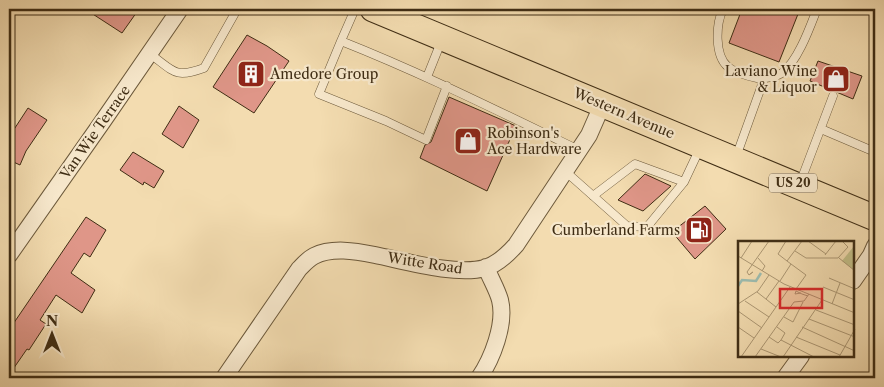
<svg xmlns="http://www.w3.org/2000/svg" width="884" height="387" viewBox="0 0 884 387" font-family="'Libre Caslon Text',serif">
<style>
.building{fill:#df9688;stroke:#3f2d14}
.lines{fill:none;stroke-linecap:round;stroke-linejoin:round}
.service-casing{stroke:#6c593b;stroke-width:9}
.minor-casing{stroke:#6c593b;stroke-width:18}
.primary-casing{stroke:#3f2d14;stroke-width:27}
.service{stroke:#f7e8cc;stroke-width:8}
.minor{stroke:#f7e8cc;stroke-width:16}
.primary{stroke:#f3dcb0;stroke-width:25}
.labels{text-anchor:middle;stroke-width:4.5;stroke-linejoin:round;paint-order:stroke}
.shield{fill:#f7e8cc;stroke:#76654b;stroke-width:1}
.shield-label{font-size:12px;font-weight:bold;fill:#3f2d14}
.poi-label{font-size:14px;fill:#3f2d14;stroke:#f7e8cc;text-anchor:end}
.street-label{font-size:14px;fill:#3f2d14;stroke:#f7e8cc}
.inset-river{fill:none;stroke:#9bbbaf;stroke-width:2.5}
.inset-road{fill:none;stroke:#ab9672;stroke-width:1}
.view{fill:#d62828;fill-opacity:0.15;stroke:#d62828;stroke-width:2.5}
.inset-edge{fill:none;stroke:#3f2d14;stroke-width:2.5}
</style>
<rect width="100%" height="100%" fill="#f3dcb0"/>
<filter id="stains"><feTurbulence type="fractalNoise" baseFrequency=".004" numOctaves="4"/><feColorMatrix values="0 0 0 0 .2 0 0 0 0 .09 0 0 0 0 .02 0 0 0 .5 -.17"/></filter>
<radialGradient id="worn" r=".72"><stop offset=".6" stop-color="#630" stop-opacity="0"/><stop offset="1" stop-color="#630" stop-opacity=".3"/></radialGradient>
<path class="building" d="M85,9H139L122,33Z
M742,9H800L779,62L729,43Z
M247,35L267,46L289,61L254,113L213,87Z
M818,61L862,76L853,99L810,81Z
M449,97L516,126L487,191L420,158L425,145L431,142Z
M179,106L199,120L183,148L162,134Z
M28,108L47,120L26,151L20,165L9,160V137Z
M133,152L164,171L154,188L144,182L143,185L120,170Z
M645,174L671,186L643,211L618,200Z
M705,206L726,229L695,259L672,232Z
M86,217L106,230L90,257L84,253L71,273L95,290L82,313L56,295L40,320L46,324L29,350L27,349L9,375V330Z"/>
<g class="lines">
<defs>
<path id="service" d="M723,9C716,24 714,55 728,67C736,73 747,76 757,78C764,79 776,77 782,73C798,61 810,27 817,9
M341,41L355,9
M150,54C174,71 174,79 204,68L235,13
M427,77L441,42
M447,86L426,140L386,121L319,94L341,41C422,73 500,112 579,150
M821,129L875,152
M736,157L764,79
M565,171L627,226L647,227L684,182L635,164L593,196
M684,182L700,148
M800,183L833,96"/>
<path id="minor" d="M9,255L103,121L180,9
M853,281L871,255L875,246
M224,378L299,269C304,264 308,259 314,256C332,247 355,251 375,255C405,261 456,276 485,268C498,264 508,254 516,245L589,135L603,103
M479,378C492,359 506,324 500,300C497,289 490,278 486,267
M785,378L801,356"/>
<path id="primary" d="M373,9L875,218"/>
</defs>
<use href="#service" class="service-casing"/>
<use href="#minor" class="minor-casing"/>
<use href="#primary" class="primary-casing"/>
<use href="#service" class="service"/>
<use href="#minor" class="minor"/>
<use href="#primary" class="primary"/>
</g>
<defs>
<symbol id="building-square" viewBox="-11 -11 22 22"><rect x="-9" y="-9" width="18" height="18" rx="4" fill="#8f2418" stroke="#f7e8cc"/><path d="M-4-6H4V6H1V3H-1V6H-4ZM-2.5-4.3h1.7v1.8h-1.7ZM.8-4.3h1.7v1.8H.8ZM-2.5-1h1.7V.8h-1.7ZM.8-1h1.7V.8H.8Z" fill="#fff"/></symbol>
<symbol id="shop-square" viewBox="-11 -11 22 22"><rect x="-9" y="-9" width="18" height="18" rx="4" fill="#8f2418" stroke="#f7e8cc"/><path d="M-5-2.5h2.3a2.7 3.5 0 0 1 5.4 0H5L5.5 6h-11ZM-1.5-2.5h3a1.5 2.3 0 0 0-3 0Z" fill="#fff"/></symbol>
<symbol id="fuel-square" viewBox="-11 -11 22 22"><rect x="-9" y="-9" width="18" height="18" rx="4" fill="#8f2418" stroke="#f7e8cc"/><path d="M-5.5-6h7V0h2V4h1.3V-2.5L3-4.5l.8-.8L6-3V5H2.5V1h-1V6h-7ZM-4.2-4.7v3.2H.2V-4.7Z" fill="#fff"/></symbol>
</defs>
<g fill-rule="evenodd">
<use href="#building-square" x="235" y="58" width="32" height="32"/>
<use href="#shop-square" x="820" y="63" width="32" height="32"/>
<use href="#shop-square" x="452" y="125" width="32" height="32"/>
<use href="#fuel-square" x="683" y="214" width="32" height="32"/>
</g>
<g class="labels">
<rect class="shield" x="769" y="173.5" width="48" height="19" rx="4"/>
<g class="shield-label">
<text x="793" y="187">US 20</text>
</g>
<g class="poi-label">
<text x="817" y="76">Laviano Wine<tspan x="817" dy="16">&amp; Liquor</tspan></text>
<text x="270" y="79" text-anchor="start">Amedore Group</text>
<text x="487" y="138" text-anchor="start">Robinson's<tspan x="487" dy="16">Ace Hardware</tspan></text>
<text x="680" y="235">Cumberland Farms</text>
</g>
<g class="street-label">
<text transform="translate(624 113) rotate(23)" y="5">Western Avenue</text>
<text transform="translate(95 132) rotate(-55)" y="5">Van Wie Terrace</text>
<text transform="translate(425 263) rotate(9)" y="5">Witte Road</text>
</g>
</g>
<g transform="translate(738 241)">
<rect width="116" height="116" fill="#f3dcb0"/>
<path d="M116,5V29L104,20Z" fill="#c2be87"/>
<path class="inset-river" d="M0,45L4,39L18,40L23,32"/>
<path class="inset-road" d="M48,0L40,13L49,20M70,0L88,13M57,10L68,17H100L110,6L104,0M87,14L98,0M0,15L46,43L117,72M3,17L14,0M20,17L27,25L24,30M101,17L117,30M49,20L64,0M53,23L68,34L58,48M12,33L15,31L11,34L9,31L31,0M91,37L117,48M42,40L53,23L49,20M85,46L117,59M19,51L38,66M63,52L57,53L58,50L64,53L70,55M28,58L41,40M7,60L31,76M0,63L20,50L31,34M94,63L102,42M78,69L117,84M0,70L24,87M46,76L55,81L65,61M71,78L117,96M0,86L16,97M64,86L117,110M31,96L40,102L43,99L47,92L39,86M58,96L102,114M43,99L76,116M23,108L43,116M3,116L52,46M17,116L56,61L66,60L71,53M45,116L84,59M101,116L117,88"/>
<path class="view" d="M42,48H84V67H42Z"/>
<rect width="116" height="116" class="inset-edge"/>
</g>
<rect width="884" height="387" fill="none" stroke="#f3dcb0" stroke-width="30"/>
<rect x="10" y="10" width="864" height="367" fill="none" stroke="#3f2d14" stroke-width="2.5"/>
<rect x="15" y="15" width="854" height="357" fill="none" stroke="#3f2d14"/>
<g transform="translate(52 334)" stroke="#f7e8cc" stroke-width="4" paint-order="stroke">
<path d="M0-4L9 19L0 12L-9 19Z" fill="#3f2d14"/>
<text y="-8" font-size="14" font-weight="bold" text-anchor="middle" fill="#3f2d14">N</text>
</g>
<rect width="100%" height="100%" filter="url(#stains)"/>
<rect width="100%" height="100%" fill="url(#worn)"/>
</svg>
